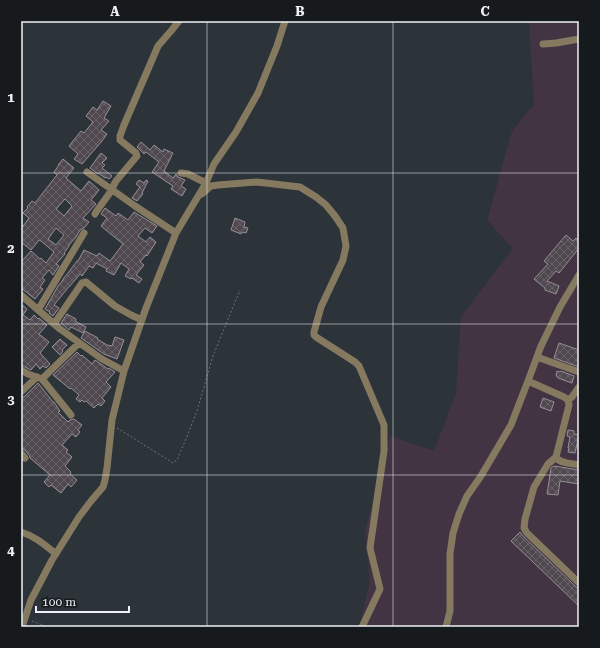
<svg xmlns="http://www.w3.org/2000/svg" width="600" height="648" viewBox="0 0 600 648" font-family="'Roboto Serif',serif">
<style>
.education{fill:#423442}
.building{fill:url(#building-cross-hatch);stroke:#978f98;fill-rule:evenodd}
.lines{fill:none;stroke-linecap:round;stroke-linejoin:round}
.path{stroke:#6b7177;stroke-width:1;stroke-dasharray:2 2;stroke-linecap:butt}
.minor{stroke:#857a60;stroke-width:7}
.grid{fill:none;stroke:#edf1f6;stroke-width:1;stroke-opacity:0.55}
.neatline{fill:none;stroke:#edf1f6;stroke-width:1.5}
.grid-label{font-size:13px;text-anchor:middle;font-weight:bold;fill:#edf1f6}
</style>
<defs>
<pattern id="building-cross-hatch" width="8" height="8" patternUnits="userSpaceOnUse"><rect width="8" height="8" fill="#4f484f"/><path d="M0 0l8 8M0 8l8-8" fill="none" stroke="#696369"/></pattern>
</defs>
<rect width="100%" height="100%" fill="#2c3339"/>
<path class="education" d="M530,21H579V627H359L370,582L365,531L390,436L434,451L456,393L461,316L513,249L487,220L512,131L534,104L529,23Z"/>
<path class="building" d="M103,101L111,106L104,118L109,121L101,130L107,134L102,141L82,164L74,159L78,154L69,146L81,131L84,133L93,122L86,116L93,107L97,110Z
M141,142L150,150L154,145L163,152L164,149L173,153L164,171L173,178L176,174L178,177L185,180L181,186L186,189L182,196L171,189L173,186L152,172L159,162L146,152L144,154L137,147Z
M101,153L107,158L102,163L105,165L102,168L112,176L109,179L106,177L105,178L98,173V174L90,168Z
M63,159L74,168L66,178L81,191L89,181L99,190L91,200L96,204L83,218L89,222L84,228L80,230L76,237L69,245V246L64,253L65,254L56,264L59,266L53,275L49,270L42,278L45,280L40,287L43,289L35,299L21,288V262L31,251L40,259L41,258L46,263L54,252L41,241L39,240L31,250L21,242V229L29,218L23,213L28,208L27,207L32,201L35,203L57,175L54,172L59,165H58ZM65,199L72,206L64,216L56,209ZM56,228L64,235L56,245L48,239Z
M139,180L144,183L146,180L148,181L142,193L143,194L137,201L132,198L140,187L136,184Z
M105,208L116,216L118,213L128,220L134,212L157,226L152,233L145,228L138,236L146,242L150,237L156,242L147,256L146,255L140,262L144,265L136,275L142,279L139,283L132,278L131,279L125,276L129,269L121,263L114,275L106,271L107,269L96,263L93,268L89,266L82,276L80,274L76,279L67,289L54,305L59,308L53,316L49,313L50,312L45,309L58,286L63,280V279L68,273L77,261H78L84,250L97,256L99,253L110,261L123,244L101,226L107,218L101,214Z
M235,218L245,222L244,227L248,228L246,233L242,232L241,234L231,230Z
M566,235L573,241L576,238L579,241V248L559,273L556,271L547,281L559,286L556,294L545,290V288L534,279L548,264L544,261Z
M21,304L27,309L23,315L30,320L34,315L38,319L39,318L47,325L39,334L49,342L40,353L50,364L46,368L43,366L40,369L36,364L31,370L21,365Z
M67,314L76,319L75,321L86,327L83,333L71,327L69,330L61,323Z
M85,331L98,338L97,339L107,345L112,346L115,337L124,340L117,359L104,354L81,338Z
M60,339L67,345L62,350L63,351L60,355L52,347Z
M559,343L579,350V367L554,358Z
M77,352L81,356L82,355L92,364L95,360L108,369L109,368L115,372L106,382L111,387L102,398L105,401L101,406L98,404L94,408L86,401L84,402L82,400L80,402L76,399L79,395L71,388L70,389L53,375Z
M557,371L560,372L561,371L574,376L572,383L558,378V377L556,376Z
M38,383L53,402H54L60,411L58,412L68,422L70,420L74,419L82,425L78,430L80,432L76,437L72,434L62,445L68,450L66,452L72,457L65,466L71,472L70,474L77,480L71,487L68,484L61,493L51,485L49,487L44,482L50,475L30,458L29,455L25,450L21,448V397H24Z
M543,398L554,402L551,411L540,407Z
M568,430L574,431V434L579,435L575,453L568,452L569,448H568L570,437L567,436Z
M554,466L579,470V484L560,481L558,495L547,494L551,468Z
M520,532L524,537L576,587L579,588V606L511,541Z"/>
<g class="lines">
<path class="path" d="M117,428L173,463L177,460L186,439L197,411L213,356L240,290
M32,621L48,627"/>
<path class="minor" d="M543,44L556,43L579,39
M87,172L135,206L176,233
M181,173L188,174L206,183
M202,194L211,186L218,185L257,182L300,187L316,197L326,205L335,216L343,228L346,246L343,260L321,307L314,332V335L316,337L355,362L359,366L384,425V451L370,548L380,589L362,627
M95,214L96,212L109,194L116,181L137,156L136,153L120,140V136L124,125L158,46L171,31L179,21
M21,295L60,329L102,359L124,371
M38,310L84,233
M54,324L82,283L86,282L115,306L131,315L142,320
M537,357L579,372
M21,370L28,374L42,379L71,415
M42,379L79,343
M528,381L564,397L568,400L569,405L556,457L548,464L534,487L525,519L524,528L527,533L579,583
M21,392L37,377
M568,400L572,397L579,387
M21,453L25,458
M556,457C560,464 571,463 579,465
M21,532C35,536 45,545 56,554
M22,627L31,600L52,560L79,517L91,501L103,487L105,480L107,468L112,420L124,371L146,308L176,233L206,183L214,164L236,132L258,93L277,46L285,21
M446,627L450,611V554L453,533L459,514L467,496L481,476L511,425L528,381L541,346L560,307L579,275"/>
</g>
<path class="grid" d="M207,21V627M393,21V627M21,173H579M21,324H579M21,475H579"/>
<rect width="600" height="648" fill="none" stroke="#171a1d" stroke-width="44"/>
<path d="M36 606v6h93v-6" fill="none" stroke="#edf1f6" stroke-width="2"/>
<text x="42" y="606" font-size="12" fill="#edf1f6" stroke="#171a1d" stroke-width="3" paint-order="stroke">100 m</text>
<rect x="22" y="22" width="556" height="604" class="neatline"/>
<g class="grid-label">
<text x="115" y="16">A</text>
<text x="300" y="16">B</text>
<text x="485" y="16">C</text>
<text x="11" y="102">1</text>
<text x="11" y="253">2</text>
<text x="11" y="404">3</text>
<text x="11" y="555">4</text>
</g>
</svg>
